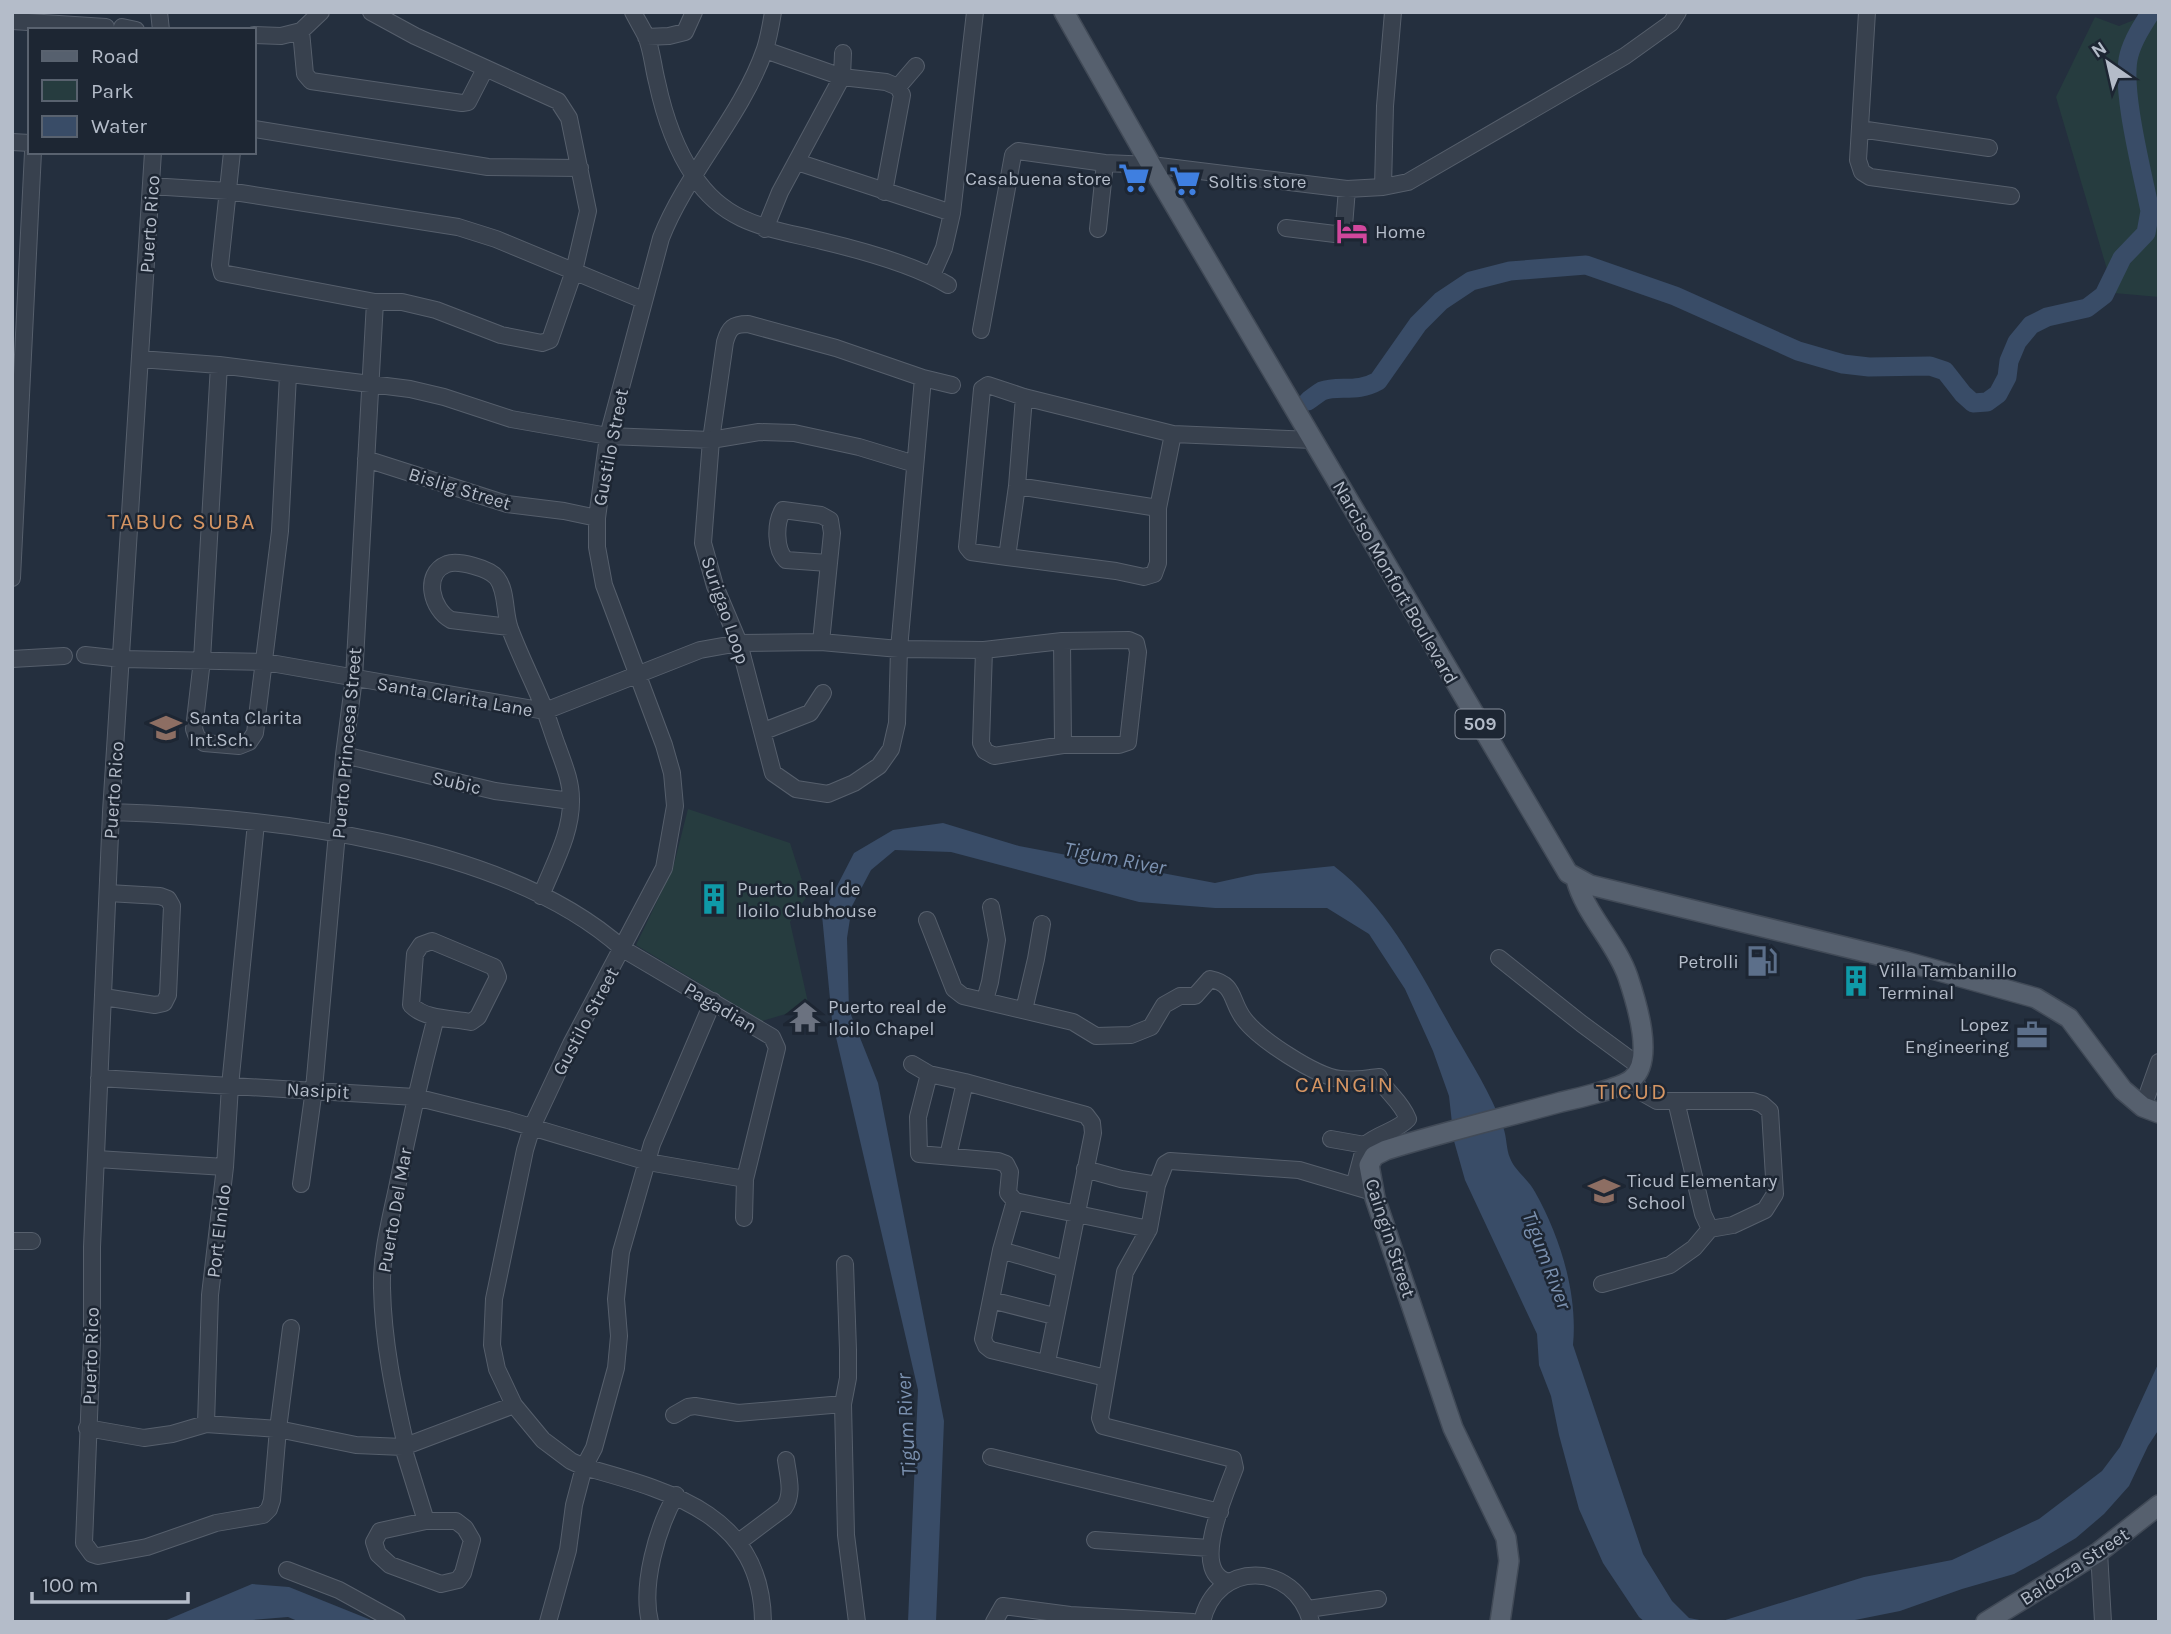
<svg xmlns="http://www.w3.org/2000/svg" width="2171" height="1634" viewBox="0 0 2171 1634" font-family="Karla,sans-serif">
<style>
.green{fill:#263c3f}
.water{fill:#394c67}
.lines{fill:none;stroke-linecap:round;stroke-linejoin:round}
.river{stroke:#394c67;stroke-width:19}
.minor-casing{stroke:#565f6c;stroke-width:18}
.major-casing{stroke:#414a57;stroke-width:22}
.minor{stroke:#38414e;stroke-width:16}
.major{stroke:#56606e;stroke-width:19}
.labels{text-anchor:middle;stroke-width:5;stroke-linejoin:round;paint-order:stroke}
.shield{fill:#1d2633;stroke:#878f9c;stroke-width:2}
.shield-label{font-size:18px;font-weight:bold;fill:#b4bcc9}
.poi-label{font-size:19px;fill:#b4bcc9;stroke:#1d2633;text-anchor:start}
.street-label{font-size:19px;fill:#b4bcc9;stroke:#1d2633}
.water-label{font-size:21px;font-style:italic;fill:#7c92b1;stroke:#1d2633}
.quarter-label{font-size:23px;letter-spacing:2px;fill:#d59563;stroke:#1d2633}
</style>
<rect width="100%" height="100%" fill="#242f3e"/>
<path class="green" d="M2154,12H2159V297L2114,293L2056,97L2095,17L2119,26Z
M688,809L790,843L807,896L790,922L809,1007L762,1021L636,945L673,868Z"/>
<path class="water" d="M943,823L1019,846L1215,883L1256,874L1334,866C1389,908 1421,974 1454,1033C1472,1064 1491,1094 1503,1127C1507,1137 1506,1149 1510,1158C1515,1171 1529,1180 1535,1192C1560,1236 1578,1294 1573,1345L1643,1554L1672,1601L1689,1618L1710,1622H1645L1639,1617L1603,1563L1579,1509L1559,1435L1551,1396L1539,1365L1537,1334L1465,1180L1454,1141L1449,1096L1433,1051L1405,989L1369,934L1327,908H1215L1139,902L951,852L895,850L871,870L852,906L847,938L849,1010L878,1083L944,1421L936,1622H908L918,1390L832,1020L822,915L854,853L893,830Z
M2159,1362V1429L2148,1446L2129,1486L2104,1514L2076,1538L2036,1562L2014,1574L1962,1589L1900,1611L1845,1622H1719L1864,1577L1952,1560L2039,1519L2102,1471L2120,1447Z
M252,1584L289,1587L376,1622H300L288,1617L228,1622H162Z"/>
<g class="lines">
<path class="river" d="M1308,401C1312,398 1317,394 1322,391C1338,385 1357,393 1378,381L1418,324L1441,301L1471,281L1510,271L1586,265L1675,296L1798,351L1843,364L1869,367L1930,366L1945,371L1963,394L1973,403L1987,402L1998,394L2007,377L2009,361L2017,342L2031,325L2047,317L2087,308L2104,295L2122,258L2146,233L2150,211C2143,175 2120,88 2129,55C2133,40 2142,26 2151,12"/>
<defs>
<path id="minor" d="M159,12L161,30
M633,12C637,20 642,28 646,36C652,50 653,67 657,82C664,115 675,148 694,176C726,225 770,228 822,241C860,250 915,265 948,285
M1867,12L1858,160L1862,172L1870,177L2011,196
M12,21L106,27
M122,27L136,30
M301,31L305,74L311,81L462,103L468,102L485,69
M254,35L281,36L301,31L321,12
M646,37L669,36L685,32L694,12
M765,50L842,77L886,82L898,87L902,95L884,192
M898,87L916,66
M254,129L488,167L580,168
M1860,129L1989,148
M12,142L30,143
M153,152L111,812L92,1247V1342L84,1543L92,1554L98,1556L147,1547L216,1523L263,1515L269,1509L272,1500L278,1429L291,1328
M232,152L220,265L222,273L375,302H402L436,310L501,335L542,343L550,340L574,271L588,211L569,118L558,101L415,36L371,12
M797,162L952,213
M151,186L228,191L458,227L496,239L643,300
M1383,187L1385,106L1393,12
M1286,228L1335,234L1341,231L1344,226L1347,189
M765,229L780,192L842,77L843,53
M1098,229L1105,163
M932,275L944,248L952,213L975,12
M981,330L1013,155L1018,151L1105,163L1151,165L1347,189L1383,187L1408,182L1625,56L1671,23L1678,12
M140,359L219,365L410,389L444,397L511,419L608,436L711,440L759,432L794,433L859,447L915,464
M219,365L202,660L194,729L197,737L204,743L239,746L249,742L255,733L280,531L288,375
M923,378L899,649L897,723L891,749L879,766L854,783L828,794L796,789L773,773L739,643L715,586L703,543L711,440L725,342C729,328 733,324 748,324L836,348L923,378L952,385
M1173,434L1158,508V563L1154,574L1144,577L1116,571L1007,557L971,552L967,547L982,389L988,385L1024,397L1173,434L1313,440
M366,459L507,504L564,511L597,518
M1017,486L1158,508
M1007,557L1017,486L1024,397
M12,578L33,152
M509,627L451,620C432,610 422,574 447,564C458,560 489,568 497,578C507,591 504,613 510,629C520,656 533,681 544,708C549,721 553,735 558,748C564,765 571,781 571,799C572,833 553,865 541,896
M1062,641L1063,745
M821,642L832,533L830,520L821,515L783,510C775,523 775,550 786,560L828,563
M85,655L122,659L265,662L545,711L700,650L739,643L821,642L899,649L984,650L1062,641L1129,640L1136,643L1138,652L1128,742L1119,745H1063L994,756L985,751L981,743L984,650
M12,659L64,656
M764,731L810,713L823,693
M344,755L495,791L571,801
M927,920L954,989L963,996L1073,1022L1096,1036L1131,1035L1151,1027L1164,1005L1180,996H1195L1210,979C1236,984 1230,1001 1244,1019C1259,1039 1315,1076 1340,1079C1352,1081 1367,1078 1379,1077C1385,1092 1400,1099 1408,1119C1397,1131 1379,1133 1365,1145
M432,941L494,967L498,977L478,1017L471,1022C451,1018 426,1020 411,1005L415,954L421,945Z
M1499,958L1582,1024L1639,1066
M104,997L155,1005L164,1003L168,995L172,906L168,899L160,896L108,893
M985,1000L990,982L997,940L991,907
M1024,1010L1036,959L1042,924
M912,1064L929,1074
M99,1078L415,1097L508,1120L648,1162L745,1179L777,1048L772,1037L623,949C503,841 267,817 111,812
M1676,1101L1703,1214L1710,1229
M2143,1107L2159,1062
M1331,1139L1365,1145L1354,1186
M948,1156L965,1082
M97,1159L225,1167L210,1295L206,1424
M225,1167L230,1086L256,823
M1085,1169L1121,1179L1157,1185
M301,1184L314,1089L344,755L354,678L375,302
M1015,1201L1008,1193L1010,1172L1006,1164L998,1161L919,1154L918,1117L929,1074L965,1082L1086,1115L1092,1123L1093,1133L1047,1362
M744,1218L745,1179
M12,1241H32
M1001,1250L1065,1269
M845,1264L848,1350V1378L843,1404L846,1535L857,1622
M1602,1284L1670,1265L1694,1248L1710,1229L1733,1225L1765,1210L1775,1194L1770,1111L1762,1104L1753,1101H1657L1643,1093L1632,1079
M991,1300L1054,1316
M1106,1378L991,1350L986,1346L983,1339L1001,1250L1015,1201L1149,1229
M674,1415L688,1407L695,1406L738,1413L843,1404
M87,1428L144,1438L172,1434L206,1424L278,1429L356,1445L403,1447L514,1405
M406,1446C394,1394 383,1341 382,1288C381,1255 390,1221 397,1188C408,1131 421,1074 436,1017
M403,1447L426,1521H456L465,1528L472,1540L463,1573L458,1580L441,1584L390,1565L378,1554L374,1542L380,1531L426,1521
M991,1457L1220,1512
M1095,1540L1209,1548
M740,1541L784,1508C794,1494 788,1476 786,1460
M2099,1552L2103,1622
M287,1570L339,1590L397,1622
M1229,1582C1188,1574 1227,1490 1235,1468L1233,1459L1103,1426L1100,1418L1125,1272L1149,1229L1157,1185L1165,1164L1170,1161L1299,1170L1373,1192
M1308,1609L1378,1599
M548,1622L568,1550L574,1505L584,1467L594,1448L616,1368L619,1336L616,1299L621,1252L652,1144L713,1001
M650,1622C641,1585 657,1528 676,1495
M763,1622C762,1514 670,1491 584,1467L571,1461L543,1440L514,1405L497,1369L492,1345L494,1299L525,1150L532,1127L571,1044L664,868L675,806L672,773L664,745L604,585L597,547V518L608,436L661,238C687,172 742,116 765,49C769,37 771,24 773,12
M994,1622L1003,1606L1070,1615L1193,1622
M1202,1622C1216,1559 1295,1561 1311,1622"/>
<path id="major" d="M1064,12L1151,165L1568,873L1590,885L1907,962L2036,998L2069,1018L2123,1090L2143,1107L2159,1113
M1500,1622L1509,1561L1506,1538L1453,1428L1375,1198L1369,1165L1374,1156L1386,1150C1444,1132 1503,1118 1561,1102C1575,1099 1622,1088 1632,1079C1655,1060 1636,1001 1628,977C1616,942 1585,914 1576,879
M1986,1622L2099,1552L2159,1505"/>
</defs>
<use href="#minor" class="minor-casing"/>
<use href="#major" class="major-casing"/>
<use href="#minor" class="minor"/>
<use href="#major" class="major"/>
</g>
<defs>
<symbol id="supermarket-bare" viewBox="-9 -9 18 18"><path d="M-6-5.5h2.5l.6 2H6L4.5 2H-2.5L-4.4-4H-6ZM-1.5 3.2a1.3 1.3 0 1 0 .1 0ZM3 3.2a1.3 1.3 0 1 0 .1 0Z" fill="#3f7fe0" stroke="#1d2633" stroke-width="2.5" paint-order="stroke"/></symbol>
<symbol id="hotel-bare" viewBox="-9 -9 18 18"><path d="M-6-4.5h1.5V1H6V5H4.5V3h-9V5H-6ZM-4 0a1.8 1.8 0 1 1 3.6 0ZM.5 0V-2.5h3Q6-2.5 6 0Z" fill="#d1479c" stroke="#1d2633" stroke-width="2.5" paint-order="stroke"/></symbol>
<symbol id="school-bare" viewBox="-9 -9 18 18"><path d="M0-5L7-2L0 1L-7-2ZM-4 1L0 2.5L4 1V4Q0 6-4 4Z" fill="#8d6e63" stroke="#1d2633" stroke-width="2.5" paint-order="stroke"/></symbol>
<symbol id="building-bare" viewBox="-9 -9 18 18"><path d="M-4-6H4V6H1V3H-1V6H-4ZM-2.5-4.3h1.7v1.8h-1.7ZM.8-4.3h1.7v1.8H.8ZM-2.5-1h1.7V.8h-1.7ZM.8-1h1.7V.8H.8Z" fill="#0f9aa8" stroke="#1d2633" stroke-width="2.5" paint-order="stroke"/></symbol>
<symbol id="fuel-bare" viewBox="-9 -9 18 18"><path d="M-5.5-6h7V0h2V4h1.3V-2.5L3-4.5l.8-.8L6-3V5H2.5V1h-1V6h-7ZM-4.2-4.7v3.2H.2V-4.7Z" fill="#5c6f8a" stroke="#1d2633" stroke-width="2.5" paint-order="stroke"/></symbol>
<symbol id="temple-bare" viewBox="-9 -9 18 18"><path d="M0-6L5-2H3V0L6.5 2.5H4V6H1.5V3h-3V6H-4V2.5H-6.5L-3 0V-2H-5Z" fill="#6b7280" stroke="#1d2633" stroke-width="2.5" paint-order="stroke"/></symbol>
<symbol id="office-bare" viewBox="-9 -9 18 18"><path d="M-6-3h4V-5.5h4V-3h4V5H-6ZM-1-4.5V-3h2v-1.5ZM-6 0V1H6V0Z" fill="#5c6f8a" stroke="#1d2633" stroke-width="2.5" paint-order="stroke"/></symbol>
</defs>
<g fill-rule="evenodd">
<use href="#supermarket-bare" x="1112" y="156" width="44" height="44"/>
<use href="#supermarket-bare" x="1163" y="159" width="44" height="44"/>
<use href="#hotel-bare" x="1330" y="209" width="44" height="44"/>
<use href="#school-bare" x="144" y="706" width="44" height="44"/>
<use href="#building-bare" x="692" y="877" width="44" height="44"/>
<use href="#fuel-bare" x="1740" y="939" width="44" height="44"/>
<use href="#building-bare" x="1834" y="959" width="44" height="44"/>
<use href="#temple-bare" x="783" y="995" width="44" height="44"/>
<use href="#office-bare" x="2010" y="1013" width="44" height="44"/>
<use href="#school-bare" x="1582" y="1169" width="44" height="44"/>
</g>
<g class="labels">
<rect class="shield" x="1455.5" y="709.5" width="49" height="29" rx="5"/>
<g class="shield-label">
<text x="1480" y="730">509</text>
</g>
<g class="poi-label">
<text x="1111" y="185" text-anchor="end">Casabuena store</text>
<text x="1208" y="188">Soltis store</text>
<text x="1375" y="238">Home</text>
<text x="189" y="724">Santa Clarita<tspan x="189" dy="22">Int.Sch.</tspan></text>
<text x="737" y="895">Puerto Real de<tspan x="737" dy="22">Iloilo Clubhouse</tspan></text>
<text x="1739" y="968" text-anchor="end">Petrolli</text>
<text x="1879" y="977">Villa Tambanillo<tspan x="1879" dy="22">Terminal</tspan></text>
<text x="828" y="1013">Puerto real de<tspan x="828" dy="22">Iloilo Chapel</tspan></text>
<text x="2009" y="1031" text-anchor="end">Lopez<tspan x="2009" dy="22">Engineering</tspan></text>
<text x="1627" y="1187">Ticud Elementary<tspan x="1627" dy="22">School</tspan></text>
</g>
<g class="street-label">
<text transform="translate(149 224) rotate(-86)" y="7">Puerto Rico</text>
<text transform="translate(610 447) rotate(-79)" y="7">Gustilo Street</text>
<text transform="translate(460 488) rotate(17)" y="7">Bislig Street</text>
<text transform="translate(1396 582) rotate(60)" y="7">Narciso Monfort Boulevard</text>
<text transform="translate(726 610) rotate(71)" y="7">Surigao Loop</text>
<text transform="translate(455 696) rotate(10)" y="7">Santa Clarita Lane</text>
<text transform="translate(346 743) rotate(-85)" y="7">Puerto Princesa Street</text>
<text transform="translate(457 782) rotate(13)" y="7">Subic</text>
<text transform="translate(113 790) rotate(-86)" y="7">Puerto Rico</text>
<text transform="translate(721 1007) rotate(31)" y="7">Pagadian</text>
<text transform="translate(585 1021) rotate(-62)" y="7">Gustilo Street</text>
<text transform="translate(318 1090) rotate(3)" y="7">Nasipit</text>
<text transform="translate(394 1210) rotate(-80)" y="7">Puerto Del Mar</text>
<text transform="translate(218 1231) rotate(-83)" y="7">Port Elnido</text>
<text transform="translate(1391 1238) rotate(72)" y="7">Caingin Street</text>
<text transform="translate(90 1356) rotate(-88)" y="7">Puerto Rico</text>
<text transform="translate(2074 1566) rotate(-33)" y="7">Baldoza Street</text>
</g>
<g class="water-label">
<text transform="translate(1115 858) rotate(11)" y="7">Tigum River</text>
<text transform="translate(1547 1260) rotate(69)" y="7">Tigum River</text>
<text transform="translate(906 1425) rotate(-93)" y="7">Tigum River</text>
</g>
<g class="quarter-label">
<text x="182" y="529">TABUC SUBA</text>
<text x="1345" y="1092">CAINGIN</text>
<text x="1632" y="1099">TICUD</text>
</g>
</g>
<rect width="2171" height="1634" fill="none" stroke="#b4bcc9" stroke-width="28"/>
<rect x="28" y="28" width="228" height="126" fill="#1d2633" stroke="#59626f" stroke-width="2"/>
<rect x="42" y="51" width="35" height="10" fill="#56606e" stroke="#59626f" stroke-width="2"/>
<text x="91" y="63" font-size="21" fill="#b4bcc9">Road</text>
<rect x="42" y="80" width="35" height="21" fill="#263c3f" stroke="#59626f" stroke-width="2"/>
<text x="91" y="98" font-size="21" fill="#b4bcc9">Park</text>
<rect x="42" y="116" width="35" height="21" fill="#394c67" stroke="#59626f" stroke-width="2"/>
<text x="91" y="133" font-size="21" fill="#b4bcc9">Water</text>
<g transform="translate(2108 63) rotate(326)" stroke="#1d2633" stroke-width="5" paint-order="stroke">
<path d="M0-5L12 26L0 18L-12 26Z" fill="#b4bcc9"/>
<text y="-10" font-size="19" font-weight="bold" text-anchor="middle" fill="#b4bcc9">N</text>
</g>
<path d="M32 1592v10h156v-10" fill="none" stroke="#b4bcc9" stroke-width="3.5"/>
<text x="42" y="1592" font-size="21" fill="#b4bcc9" stroke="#1d2633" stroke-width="5" paint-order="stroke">100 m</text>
</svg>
